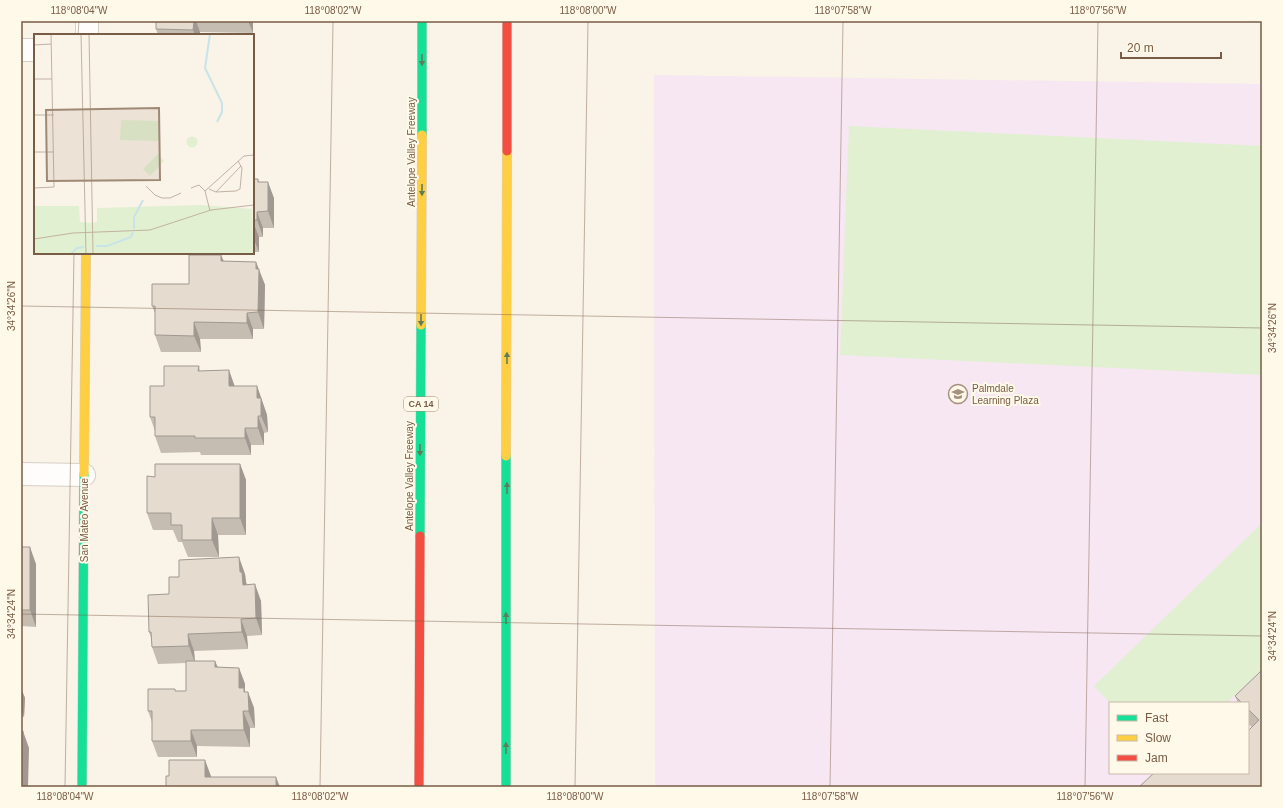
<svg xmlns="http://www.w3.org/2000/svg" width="1283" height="808" viewBox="0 0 1283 808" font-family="Arial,sans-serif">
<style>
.education{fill:#f6e7f2;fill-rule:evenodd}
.garden{fill:#e1f0d1}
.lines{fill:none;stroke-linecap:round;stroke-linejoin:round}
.street-casing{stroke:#d6cfc5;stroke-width:24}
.fast-casing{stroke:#d8cfc5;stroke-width:10}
.slow-casing{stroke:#d8cfc5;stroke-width:10}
.jam-casing{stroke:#d8cfc5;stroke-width:10}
.street{stroke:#fefdfc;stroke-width:22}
.fast{stroke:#16e098;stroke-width:9}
.slow{stroke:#ffcf43;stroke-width:9}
.jam{stroke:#f24e42;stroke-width:9}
.wall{fill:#c5bcb2}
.shaded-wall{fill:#a09991}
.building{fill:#e5dbcf;stroke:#a09991}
.oneway{fill:#607d5a}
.ticks{fill:none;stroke:#795c45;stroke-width:1;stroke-opacity:0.45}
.labels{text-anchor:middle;stroke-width:4;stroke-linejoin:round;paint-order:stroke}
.shield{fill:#fff9ea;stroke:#a18b76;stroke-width:1}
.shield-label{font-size:9px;font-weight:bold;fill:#795c45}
.street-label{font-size:10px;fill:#795c45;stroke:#fff9ea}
.poi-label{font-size:10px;fill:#795c45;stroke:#fff9ea;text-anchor:start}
.inset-river{fill:none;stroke:#c9e4e9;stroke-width:2}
.inset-road{fill:none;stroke:#c2b2a2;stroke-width:1}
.view{fill:#9f8975;fill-opacity:0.15;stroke:#9f8975;stroke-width:2}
.inset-edge{fill:none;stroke:#795c45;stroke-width:2}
.neatline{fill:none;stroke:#795c45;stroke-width:1.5}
.ticks-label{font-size:10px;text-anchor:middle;fill:#795c45}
</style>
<rect width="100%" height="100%" fill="#f9f3e8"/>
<path class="education" d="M654,75L1262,84V787H655ZM1110,703H1248V773H1110Z"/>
<path class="garden" d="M849,126L1262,146V375L840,355Z
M1262,523V669L1227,703H1110L1094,686Z"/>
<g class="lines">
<defs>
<path id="street" d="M87,21V35
M21,50H35
M21,474L84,475"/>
<path id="fast" d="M422,135V21
M420,536L421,325
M82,787L84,474
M506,787V456"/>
<path id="slow" d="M421,325L422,135
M506,456L507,151
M84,474L86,253"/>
<path id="jam" d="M507,151V21
M419,787L420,536"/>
</defs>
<use href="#street" class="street-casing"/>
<use href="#fast" class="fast-casing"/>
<use href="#slow" class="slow-casing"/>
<use href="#jam" class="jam-casing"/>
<use href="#street" class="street"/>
<use href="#fast" class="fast"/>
<use href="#slow" class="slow"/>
<use href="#jam" class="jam"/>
</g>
<path class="wall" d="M156,21H253V33L200,32V35H158L156,29Z
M253,179H258L259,182L274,198V228H263V237H259V252H253Z
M221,255L224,261L256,262L265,285L264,329H253V339H200L201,352H161L155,335V313L152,306L189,284Z
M199,366L200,371L235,386H257L267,415L268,432L264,433V445H251V455H201L200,452L161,453L155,436V431L150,417L164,386Z
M240,464L246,480V535H218L219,557H188L182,542H178L173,530H153L147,513L155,477Z
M21,547L36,564V627L21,626Z
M245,574L246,582L247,585L261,601L262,635L247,636L248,649L194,651L195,661H215L218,667L239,668L245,684V692H248L254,708L255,728H250V747L197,746V757H158L152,741V722L148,711L176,691H186V663L158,664L152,647L151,637L149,632L169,594Z
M1262,670V787L1248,773L1252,727L1248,724V703H1238L1235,696Z
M21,688L25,698L24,717L21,716Z"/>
<path class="shaded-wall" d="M194,21H196L200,32V35H195L193,30Z
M248,21H253V33Z
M268,182L274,198V228L268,211Z
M257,212L263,228V237L257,220Z
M253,222L259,237V252L253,237Z
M221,255L227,271L221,261Z
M256,262L265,285L264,329L258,312Z
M247,313L253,329V339L247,323Z
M194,322L200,339L201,352L194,336Z
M229,370L235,387L229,386Z
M257,386L267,415L268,432L261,416L257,398Z
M258,416L264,433V445L258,428Z
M245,428L251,445V455L245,438Z
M240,464L246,480V535L240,518Z
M212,518L218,535L219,557L212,540Z
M30,547L36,564V627L30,610Z
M239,557L245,574L246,582L248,589L243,585L240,572Z
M255,584L261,601L262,635L256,618Z
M241,619L247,636L248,649L242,632Z
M188,634L194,651L195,663L189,646Z
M215,661L221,677L215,667Z
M239,668L245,684V692L248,700V692L254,708L255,728L239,688Z
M21,688L25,698L24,717L21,707Z
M243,711L250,728V747L244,730Z
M191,730L197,746V757L191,741Z
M23,731L29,748L28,787H22Z
M205,760L211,776V787L205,777Z
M276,777L280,787H276Z"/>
<path class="building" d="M156,21H194L193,30L156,29Z
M253,179H258V182H268V211L257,212V220H253Z
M189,255H221V261L256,262V269H259L258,312L247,313V323L194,322V336L155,335V306H152V284H189Z
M164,366H199L198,371L229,370V386H257V398H261V416H258V428H245V438H195V436H155V417H150V386H164Z
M155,464H240V518H212V540H182V525H171V513H147V476L155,477Z
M21,547H30V610H21Z
M239,557L240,572H242L243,585L255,584L256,618L241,619L242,632L188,634L189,646L152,647L151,632H149L148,595L169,594V577H179V560Z
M186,661H215V667L239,668V688H244V692H248L249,711H243L244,730H191V741H152V711H148V689H175V691H186Z
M1262,670V787H1139L1154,773H1248V731L1259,720L1248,709V703H1242L1235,696Z
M21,731H23L22,787H21Z
M169,760H205V777H276V787H166V776H169Z"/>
<defs><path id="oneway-solid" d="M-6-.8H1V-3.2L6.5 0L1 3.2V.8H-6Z"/></defs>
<g class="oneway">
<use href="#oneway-solid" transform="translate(422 60) rotate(90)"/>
<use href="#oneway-solid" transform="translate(422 190) rotate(90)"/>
<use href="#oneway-solid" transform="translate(421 320) rotate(90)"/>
<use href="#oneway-solid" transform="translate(507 358) rotate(-90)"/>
<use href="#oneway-solid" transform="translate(420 450) rotate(90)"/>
<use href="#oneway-solid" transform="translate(507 488) rotate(-90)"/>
<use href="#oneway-solid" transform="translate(506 618) rotate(-90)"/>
<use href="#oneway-solid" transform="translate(506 748) rotate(-90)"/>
</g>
<path class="ticks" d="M78,35L79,21M21,306L1262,328M21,614L1262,636M65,787L74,253M320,787L333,21M575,787L588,21M830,787L843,21M1085,787L1098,21"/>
<defs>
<symbol id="school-ring" viewBox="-11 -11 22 22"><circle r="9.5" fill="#fff9ea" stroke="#a6917e" stroke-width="1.5"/><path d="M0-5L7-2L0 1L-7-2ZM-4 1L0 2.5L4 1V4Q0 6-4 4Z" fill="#a6917e"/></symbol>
</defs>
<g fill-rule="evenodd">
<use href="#school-ring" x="947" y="383" width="22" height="22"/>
</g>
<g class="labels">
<rect class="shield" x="404" y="397" width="34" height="14" rx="3"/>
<g class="shield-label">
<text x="421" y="407">CA 14</text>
</g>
<g class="street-label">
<text transform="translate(411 152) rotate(-90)" y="4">Antelope Valley Freeway</text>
<text transform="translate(409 476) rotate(-90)" y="4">Antelope Valley Freeway</text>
<text transform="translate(84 520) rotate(-90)" y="4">San Mateo Avenue</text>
</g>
<g class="poi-label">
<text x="972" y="392">Palmdale<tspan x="972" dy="12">Learning Plaza</tspan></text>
</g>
</g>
<g transform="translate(34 34)">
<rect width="220" height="220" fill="#f9f3e8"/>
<path d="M167,171L218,175L219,220H0V172H45L46,188L58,189L63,188V174Z" fill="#e1f0d1"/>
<path d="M152.5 108a5.5 5.5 0 1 1 11 0a5.5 5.5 0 1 1-11 0Z" fill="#e1f0d1"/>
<path d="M87,86L126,87L125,107L86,106ZM124,120L130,127L116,142L109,135Z" fill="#e1f0d1"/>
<path class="inset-river" d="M176,0L171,34L188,69V78L183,88M100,195V183L109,166M62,212H73L97,203L99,198M37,220L43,214L50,213"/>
<path class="inset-road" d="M47,0L52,220M55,0L59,220M0,11L17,10M0,45H18M0,81H20M0,118H20M112,152L121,161L128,164H136L147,159M0,154L20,153L17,0M157,154L165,151L171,157M175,155L182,158L202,157L206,155L208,134L204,127M182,158L207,132M176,177L171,157L210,122L220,121M0,205L39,199L116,196L177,176L220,171"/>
<path class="view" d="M125,74L126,146L13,147L12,76Z"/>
<rect width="220" height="220" class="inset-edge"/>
</g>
<rect width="1283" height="808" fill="none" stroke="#fff9ea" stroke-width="44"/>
<rect x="1109" y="702" width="140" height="72" fill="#fff9ea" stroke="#c9baa8"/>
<rect x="1117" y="715" width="20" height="6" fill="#16e098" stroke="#c9baa8"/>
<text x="1145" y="722" font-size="12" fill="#795c45">Fast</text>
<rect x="1117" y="735" width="20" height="6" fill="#ffcf43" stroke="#c9baa8"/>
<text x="1145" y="742" font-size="12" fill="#795c45">Slow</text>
<rect x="1117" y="755" width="20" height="6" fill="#f24e42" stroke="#c9baa8"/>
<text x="1145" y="762" font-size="12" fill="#795c45">Jam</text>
<path d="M1121 52v6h100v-6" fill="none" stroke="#795c45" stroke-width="2"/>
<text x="1127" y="52" font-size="12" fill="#795c45" stroke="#fff9ea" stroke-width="3" paint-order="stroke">20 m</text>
<rect x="22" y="22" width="1239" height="764" class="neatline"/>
<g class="ticks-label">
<text x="79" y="14">118°08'04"W</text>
<text x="333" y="14">118°08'02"W</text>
<text x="588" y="14">118°08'00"W</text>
<text x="843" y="14">118°07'58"W</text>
<text x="1098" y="14">118°07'56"W</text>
<text transform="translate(11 306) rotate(-90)" y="4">34°34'26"N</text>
<text transform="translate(1272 328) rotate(-90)" y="4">34°34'26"N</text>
<text transform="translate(11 614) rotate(-90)" y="4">34°34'24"N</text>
<text transform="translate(1272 636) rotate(-90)" y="4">34°34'24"N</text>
<text x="65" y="800">118°08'04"W</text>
<text x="320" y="800">118°08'02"W</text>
<text x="575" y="800">118°08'00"W</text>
<text x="830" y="800">118°07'58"W</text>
<text x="1085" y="800">118°07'56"W</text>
</g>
</svg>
